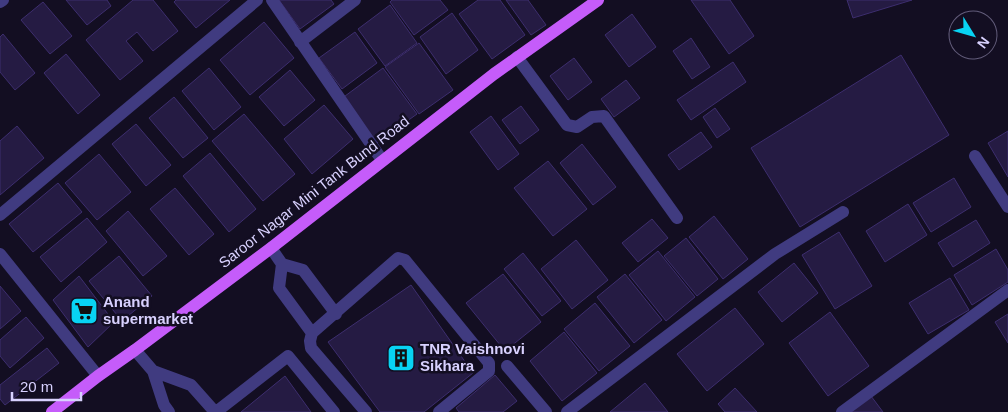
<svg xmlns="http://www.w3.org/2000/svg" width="1008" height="412" viewBox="0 0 1008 412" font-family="Helvetica,sans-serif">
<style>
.building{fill:#251b43;stroke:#3d2e6e}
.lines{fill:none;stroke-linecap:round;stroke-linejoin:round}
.minor{stroke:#403b80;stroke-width:12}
.major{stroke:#c55cfa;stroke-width:12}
.labels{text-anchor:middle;stroke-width:5;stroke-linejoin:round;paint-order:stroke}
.street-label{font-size:15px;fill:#d8d1fe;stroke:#130e22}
.poi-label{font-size:15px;font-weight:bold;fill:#d8d1fe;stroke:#130e22;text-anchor:start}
</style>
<rect width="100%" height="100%" fill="#130e22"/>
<path class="building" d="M66,0H107L111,6L87,25Z
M133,0H153L178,31L153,51L137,32L126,41L143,61L120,80L86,40Z
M176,0H230L196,28L174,2Z
M279,0H331L334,4L300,29Z
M392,0H440L448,10L414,35L390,2Z
M478,0H500L525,35L492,59L459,14Z
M506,0H528L546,25L531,35Z
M691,0H730L754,36L729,54Z
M847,0H912L853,18Z
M43,2L72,36L50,54L21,20Z
M390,5L417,43L385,66L358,29Z
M452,13L478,50L446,74L420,37Z
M632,14L656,47L629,67L605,35Z
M264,22L294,58L250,95L220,60Z
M355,32L377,63L342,89L319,58Z
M3,34L35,73L15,90L0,72V37Z
M691,38L710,67L692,79L673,51Z
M419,43L453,90L419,114L385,67Z
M66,54L100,95L78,114L44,73Z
M901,55L949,135L800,227L751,148Z
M574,58L592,82L568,100L550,76Z
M733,62L746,82L691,120L677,100Z
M209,68L241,107L214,130L182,91Z
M383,68L417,114L374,145L341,99Z
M290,70L315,100L284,126L259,97Z
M626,80L640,98L614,117L601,99Z
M174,97L208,138L183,158L149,118Z
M324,105L353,139L312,174L284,139Z
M521,106L539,130L520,144L502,120Z
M715,108L730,129L717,138L703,117Z
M244,114L295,174L263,201L212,141Z
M491,116L519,154L498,170L470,132Z
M136,124L171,165L146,186L112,144Z
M17,126L44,158L0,195V141Z
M1008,131V177L988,143Z
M701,132L712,147L679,170L668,155Z
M582,144L616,187L593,205L560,163Z
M210,153L256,209L229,232L183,176Z
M99,154L131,192L97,220L65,183Z
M548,161L587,209L553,236L514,188Z
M954,178L971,207L931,232L913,203Z
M58,183L82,212L33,252L9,224Z
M175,188L214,234L189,255L150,209Z
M908,204L927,235L885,262L866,231Z
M128,211L167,256L143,276L106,231Z
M714,216L748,259L723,279L689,237Z
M87,218L107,242L61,282L40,257Z
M652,219L668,238L638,262L622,243Z
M976,220L990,243L953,267L938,243Z
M839,232L872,286L835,309L802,255Z
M686,238L718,279L697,296L664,256Z
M576,240L608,280L572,309L541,269Z
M996,249L1008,270V282L972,305L954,275Z
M658,251L695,297L666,321L629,275Z
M523,253L561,301L542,316L504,269Z
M119,256L152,296L122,321L89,281Z
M794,263L818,293L782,322L758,292Z
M503,274L541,322L505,351L466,303Z
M625,274L662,320L634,343L597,297Z
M79,276L114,322L88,347L53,300Z
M950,278L969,310L928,334L909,303Z
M411,285L473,373L424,412H380L328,342Z
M0,286L21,311L0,329Z
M595,303L630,346L599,371L564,329Z
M735,308L764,344L707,391L677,354Z
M830,312L869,366L828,396L789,343Z
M1008,314V343L995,322Z
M26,317L44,338L10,368L0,356V340Z
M564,332L597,373L562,401L530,361Z
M47,348L59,363L5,405L0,399V385Z
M495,375L517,401L503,412H459L456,408Z
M285,376L311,412H241Z
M645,383L668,412H610Z
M735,388L757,412H725L718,404Z
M871,396L883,412H848Z"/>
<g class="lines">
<path class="minor" d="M272,0L382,160
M0,2L3,0
M300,42L355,0
M517,57L567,125L577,127L592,117L604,116L677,218
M975,156L1008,207
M0,215L257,0
M271,248L282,264L279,288L312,333
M0,254L98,376
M282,264L303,270L336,314
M135,350L153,371L164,405L169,412
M507,366L546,412
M153,371L191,385L215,412
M216,412L288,356L334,412
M366,412L311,348L310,341L312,333L398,258L405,260L489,363V371L439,412
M567,412L775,254L843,212
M842,412L1008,290"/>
<path class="major" d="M52,412L98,376L135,350L271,248L494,74L598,0"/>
</g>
<defs>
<symbol id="supermarket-square" viewBox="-11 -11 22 22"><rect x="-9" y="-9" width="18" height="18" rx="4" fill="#08d3f3" stroke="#130e22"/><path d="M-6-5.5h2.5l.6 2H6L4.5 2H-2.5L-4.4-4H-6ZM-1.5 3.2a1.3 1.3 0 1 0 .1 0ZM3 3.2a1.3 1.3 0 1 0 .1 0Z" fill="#111"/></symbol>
<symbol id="building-square" viewBox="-11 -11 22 22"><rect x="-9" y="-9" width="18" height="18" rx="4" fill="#08d3f3" stroke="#130e22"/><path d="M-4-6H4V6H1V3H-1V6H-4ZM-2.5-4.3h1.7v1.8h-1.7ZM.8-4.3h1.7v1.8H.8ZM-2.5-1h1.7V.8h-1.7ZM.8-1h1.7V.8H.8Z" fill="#111"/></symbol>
</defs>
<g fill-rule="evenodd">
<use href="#supermarket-square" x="68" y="295" width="32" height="32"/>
<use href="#building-square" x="385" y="342" width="32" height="32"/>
</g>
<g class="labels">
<g class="street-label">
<text transform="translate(314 192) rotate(-38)" y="5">Saroor Nagar Mini Tank Bund Road</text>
</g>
<g class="poi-label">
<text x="103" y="307">Anand<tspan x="103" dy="17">supermarket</tspan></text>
<text x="420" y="354">TNR Vaishnovi<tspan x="420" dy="17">Sikhara</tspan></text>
</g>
</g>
<g transform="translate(973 35) rotate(127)"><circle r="24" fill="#130e22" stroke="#625c7a"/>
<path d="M0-4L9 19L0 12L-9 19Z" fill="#08d3f3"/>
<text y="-8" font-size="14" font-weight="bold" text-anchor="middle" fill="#d8d1fe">N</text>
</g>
<path d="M12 392v8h69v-8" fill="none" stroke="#d8d1fe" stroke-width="2.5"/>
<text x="20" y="392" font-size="15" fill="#d8d1fe" stroke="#130e22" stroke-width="4" paint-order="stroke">20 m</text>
</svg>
